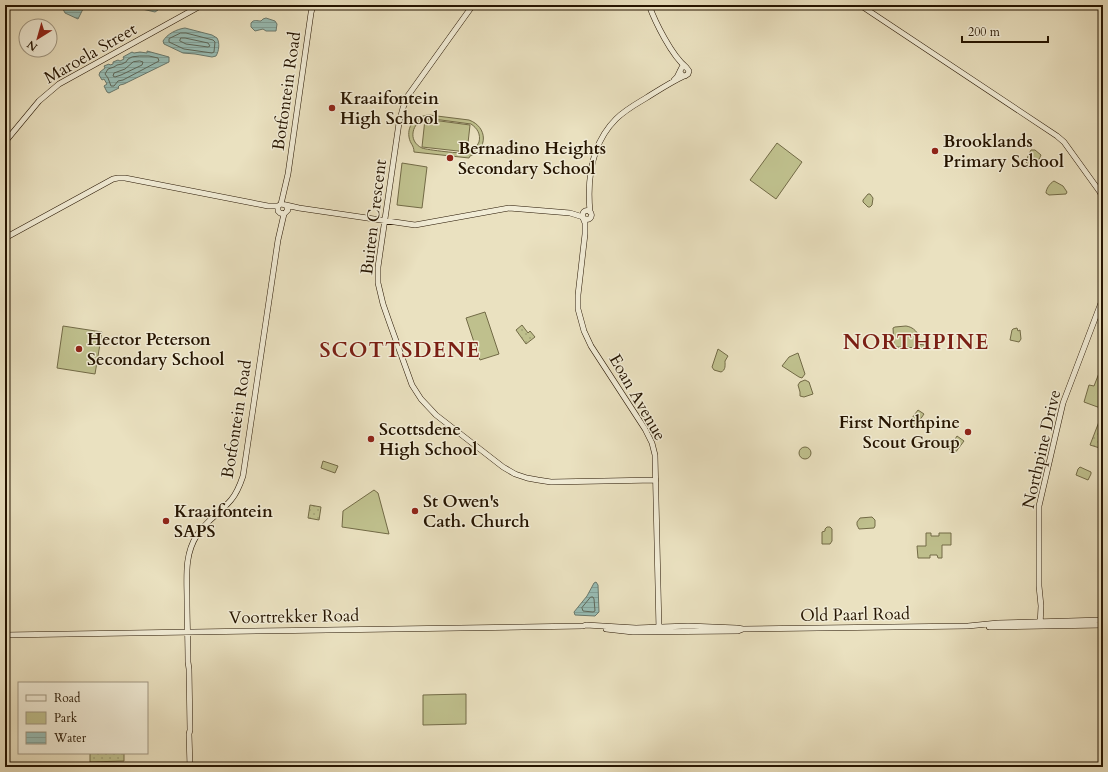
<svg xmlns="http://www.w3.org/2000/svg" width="1108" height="772" viewBox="0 0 1108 772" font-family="Cardo,serif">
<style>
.grass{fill:url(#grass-dots);stroke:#726a46}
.park{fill:#bfc08d;stroke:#726a46;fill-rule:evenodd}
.water{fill:url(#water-rules);stroke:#6a796d}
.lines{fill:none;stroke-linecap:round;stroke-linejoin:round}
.shore{stroke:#5e685a;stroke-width:1}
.secondary-casing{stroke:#251400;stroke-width:6}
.secondary{stroke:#f1ecd6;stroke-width:5}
.poi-dot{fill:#8f2418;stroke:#f1ecd6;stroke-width:1.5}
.labels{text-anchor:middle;stroke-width:3;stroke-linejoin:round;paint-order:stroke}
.street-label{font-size:17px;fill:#251400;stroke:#f1ecd6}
.poi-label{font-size:17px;font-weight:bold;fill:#251400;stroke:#f1ecd6;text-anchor:start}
.district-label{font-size:21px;font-weight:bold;letter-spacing:1px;fill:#7a1f14;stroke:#f1ecd6}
</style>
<defs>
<pattern id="grass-dots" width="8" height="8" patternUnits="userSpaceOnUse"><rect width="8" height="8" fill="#bfc08d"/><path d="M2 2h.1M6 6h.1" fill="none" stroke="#a4a478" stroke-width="1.8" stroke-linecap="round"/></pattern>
<pattern id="water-rules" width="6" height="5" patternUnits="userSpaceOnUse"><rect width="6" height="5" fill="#98bdb5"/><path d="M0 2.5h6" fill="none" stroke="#83a29a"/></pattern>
</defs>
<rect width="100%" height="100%" fill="#eae1c0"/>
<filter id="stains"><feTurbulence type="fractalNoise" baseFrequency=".005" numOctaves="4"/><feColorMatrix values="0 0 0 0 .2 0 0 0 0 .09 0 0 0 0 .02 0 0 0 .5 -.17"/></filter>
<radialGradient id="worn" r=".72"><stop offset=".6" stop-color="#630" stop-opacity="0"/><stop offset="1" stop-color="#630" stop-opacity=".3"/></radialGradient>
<path class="grass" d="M522,325L528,333L530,331L535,337L526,344L516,330Z
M1102,414H1103V449L1090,445Z
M310,505L321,507L319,520L308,518Z
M90,753H124V761L90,762Z"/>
<path class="park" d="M429,115L469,120C488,127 488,149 470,156L469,158L414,152C414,145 410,144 409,137C407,124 417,116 429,115ZM426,118L471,124C477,128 481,134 479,142C477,147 473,151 468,153C463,154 427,150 422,148C407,141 412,122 426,118Z
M425,119L470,125L467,152L422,147Z
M777,143L802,162L776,199L750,180Z
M1031,150H1035L1041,155C1038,162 1036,166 1028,164L1026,162L1028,156Z
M402,163L427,167L422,208L397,205Z
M1054,181L1063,186L1067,192L1066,194L1049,195L1046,193C1046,189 1050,183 1054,181Z
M868,194H870L873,198L872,205L870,207H868L863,202V200Z
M485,312L499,354L480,360L466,318Z
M63,326L102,332L95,374L57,368Z
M906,326C912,327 916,330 919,336L917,344L925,345V348L895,347L894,345L893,328L895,327Z
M1017,328L1018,331L1020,330L1021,339L1019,342L1010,340L1012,330L1013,329Z
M718,349L728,356L725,361C725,365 726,370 721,372L714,370L712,367Z
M798,353L805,374L802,378L799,377L782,366L789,357Z
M1101,368L1103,369V409L1084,402L1089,385L1094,386Z
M805,380L809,382L813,394L804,397L800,396V392L798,385L800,382Z
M918,410L924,414L915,427L909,422Z
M957,436L964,441L955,453L949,449Z
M799 453a6 6 0 1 1 12 0a6 6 0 1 1-12 0Z
M323,461L338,466L335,473L321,468Z
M1080,467L1091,472V474L1088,480L1076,475L1078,469Z
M374,490L378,493L389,534L342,527L343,511Z
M872,517L875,520V526L874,528L859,529L857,525V522L860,518Z
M827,527H830L832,529V541L830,544H822V532L825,531V529Z
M926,533H931V536H939V533H951V545H942V558H938L937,555H930V558H918L917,546H926Z
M466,694V724L423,725V695Z"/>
<path class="water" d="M56,5H83V9L78,19L65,13L62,7Z
M125,5H162L158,10L155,12Z
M266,18L275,21L277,24L276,31H266L263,29L255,31L251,27V23C254,19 257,21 261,21L263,19Z
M185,28L212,35L217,38C220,43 219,51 216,56L212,57L195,54L183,53L164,44L163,41C167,34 177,29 185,28Z
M147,51L169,57V62L124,84L120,85L118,87L119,88L109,93L107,92L104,86L107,84L104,79L102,80L99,75L100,72L105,68L104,66L109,64L110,65L113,64V62L118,60L120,61L124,59L123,57L132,52L134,53L140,52L147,53Z
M596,582L598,585L599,612L595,616L575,615L574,612L587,596L594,583Z"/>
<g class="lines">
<path class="shore" d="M181,33H186L213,40L215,42L214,52L212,53L184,49L169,42V39Z
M181,38H185L208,43L210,46L208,47L186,44L180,41Z
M140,56H149L158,58L159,61L123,80L118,81L114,86H111L108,78L105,74L108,69L114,67L117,65L122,64L126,62L128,59L132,57Z
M140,61L143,62L142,65L121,75L115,77L113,76L114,73L125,69L133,62Z
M591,597H593L594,599L595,611L593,612L583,611L582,608Z"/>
<defs>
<path id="secondary" d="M473,5L407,97L403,108L399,123L380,253L378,267V283L383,304L390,324L412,385L421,399L436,415L503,467L515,474L527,478L538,480L551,482L656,480
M649,5C655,22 672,56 686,67
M860,5L1057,136L1064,142L1100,192L1103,199
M674,80L677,77L682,67H686L689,71L688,74L685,76L682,75L680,71
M5,142L39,101L59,84L202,5
M281,204L288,174L311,13L313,5
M286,205L299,208L415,225L509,208L570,213L583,217
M582.5 215a4.5 4.5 0 1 1 9 0a4.5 4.5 0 1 1-9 0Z
M590,212C587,179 592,143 616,119C625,110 636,104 646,98C659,90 671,82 684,76
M583,218L585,223V234L578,295V309L584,331L591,346L645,429L652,443L655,455L659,630
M5,238L113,179L118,178H125L268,206H278
M1040,626L1041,606L1039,586V506L1063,403L1101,303L1103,289
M989,627L1103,625
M606,629L633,632L738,631L743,629L968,626L998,623L1103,620
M5,635C198,632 390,629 583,626L586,625L636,628L688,626L737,628L743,629
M190,767L189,734L190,730L189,669L188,662C188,641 187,621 187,600C187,578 184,555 197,535C206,521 220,513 231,500C237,493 240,485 243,476L278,240L284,214L288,210L286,205L281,204L278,206V211L280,213L284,214"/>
</defs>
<use href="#secondary" class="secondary-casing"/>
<use href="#secondary" class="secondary"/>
</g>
<g class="poi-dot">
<circle cx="332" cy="108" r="4"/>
<circle cx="935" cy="151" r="4"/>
<circle cx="450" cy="158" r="4"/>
<circle cx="79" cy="349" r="4"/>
<circle cx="968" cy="432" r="4"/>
<circle cx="371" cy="439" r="4"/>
<circle cx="415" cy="511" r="4"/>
<circle cx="166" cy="521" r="4"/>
</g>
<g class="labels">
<g class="street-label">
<text transform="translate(90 53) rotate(-30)" y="6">Maroela Street</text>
<text transform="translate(286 91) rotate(-82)" y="6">Botfontein Road</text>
<text transform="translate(373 217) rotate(-83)" y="6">Buiten Crescent</text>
<text transform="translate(638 397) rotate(60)" y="6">Eoan Avenue</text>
<text transform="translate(236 419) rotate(-81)" y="6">Botfontein Road</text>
<text transform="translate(1041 449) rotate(-77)" y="6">Northpine Drive</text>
<text transform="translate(855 614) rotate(-1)" y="6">Old Paarl Road</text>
<text transform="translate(294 616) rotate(-1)" y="6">Voortrekker Road</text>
</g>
<g class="poi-label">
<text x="340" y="104">Kraaifontein<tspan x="340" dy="20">High School</tspan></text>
<text x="943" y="147">Brooklands<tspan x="943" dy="20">Primary School</tspan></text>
<text x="458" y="154">Bernadino Heights<tspan x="458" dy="20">Secondary School</tspan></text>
<text x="87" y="345">Hector Peterson<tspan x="87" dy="20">Secondary School</tspan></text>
<text x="960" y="428" text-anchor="end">First Northpine<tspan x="960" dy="20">Scout Group</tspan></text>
<text x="379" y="435">Scottsdene<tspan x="379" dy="20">High School</tspan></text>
<text x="423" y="507">St Owen's<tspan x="423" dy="20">Cath. Church</tspan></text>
<text x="174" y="517">Kraaifontein<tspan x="174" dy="20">SAPS</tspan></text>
</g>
<g class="district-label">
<text x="916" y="349">NORTHPINE</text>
<text x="400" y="357">SCOTTSDENE</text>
</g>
</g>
<rect width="1108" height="772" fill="none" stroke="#eae1c0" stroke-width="20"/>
<rect x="6" y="6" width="1096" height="760" fill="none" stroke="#251400" stroke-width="2"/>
<rect x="10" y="10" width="1088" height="752" fill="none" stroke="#251400"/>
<rect x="18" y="682" width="130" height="72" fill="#f1ecd6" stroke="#9f9680"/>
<rect x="26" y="695" width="20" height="6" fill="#f1ecd6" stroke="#9f9680"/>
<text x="54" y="702" font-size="12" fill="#251400">Road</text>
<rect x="26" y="712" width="20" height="12" fill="#bfc08d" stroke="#9f9680"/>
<text x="54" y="722" font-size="12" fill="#251400">Park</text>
<rect x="26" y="732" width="20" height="12" fill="url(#water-rules)" stroke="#9f9680"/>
<text x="54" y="742" font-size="12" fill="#251400">Water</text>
<g transform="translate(38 38) rotate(217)"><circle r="19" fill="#f1ecd6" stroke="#9f9680"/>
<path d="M0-3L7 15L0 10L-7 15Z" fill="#8f2418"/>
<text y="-6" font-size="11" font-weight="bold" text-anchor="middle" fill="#251400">N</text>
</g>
<path d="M962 36v6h86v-6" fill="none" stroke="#251400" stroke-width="2"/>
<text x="968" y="36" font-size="12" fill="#251400" stroke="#f1ecd6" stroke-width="3" paint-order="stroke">200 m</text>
<rect width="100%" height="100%" filter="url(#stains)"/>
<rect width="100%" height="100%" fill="url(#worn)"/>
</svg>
